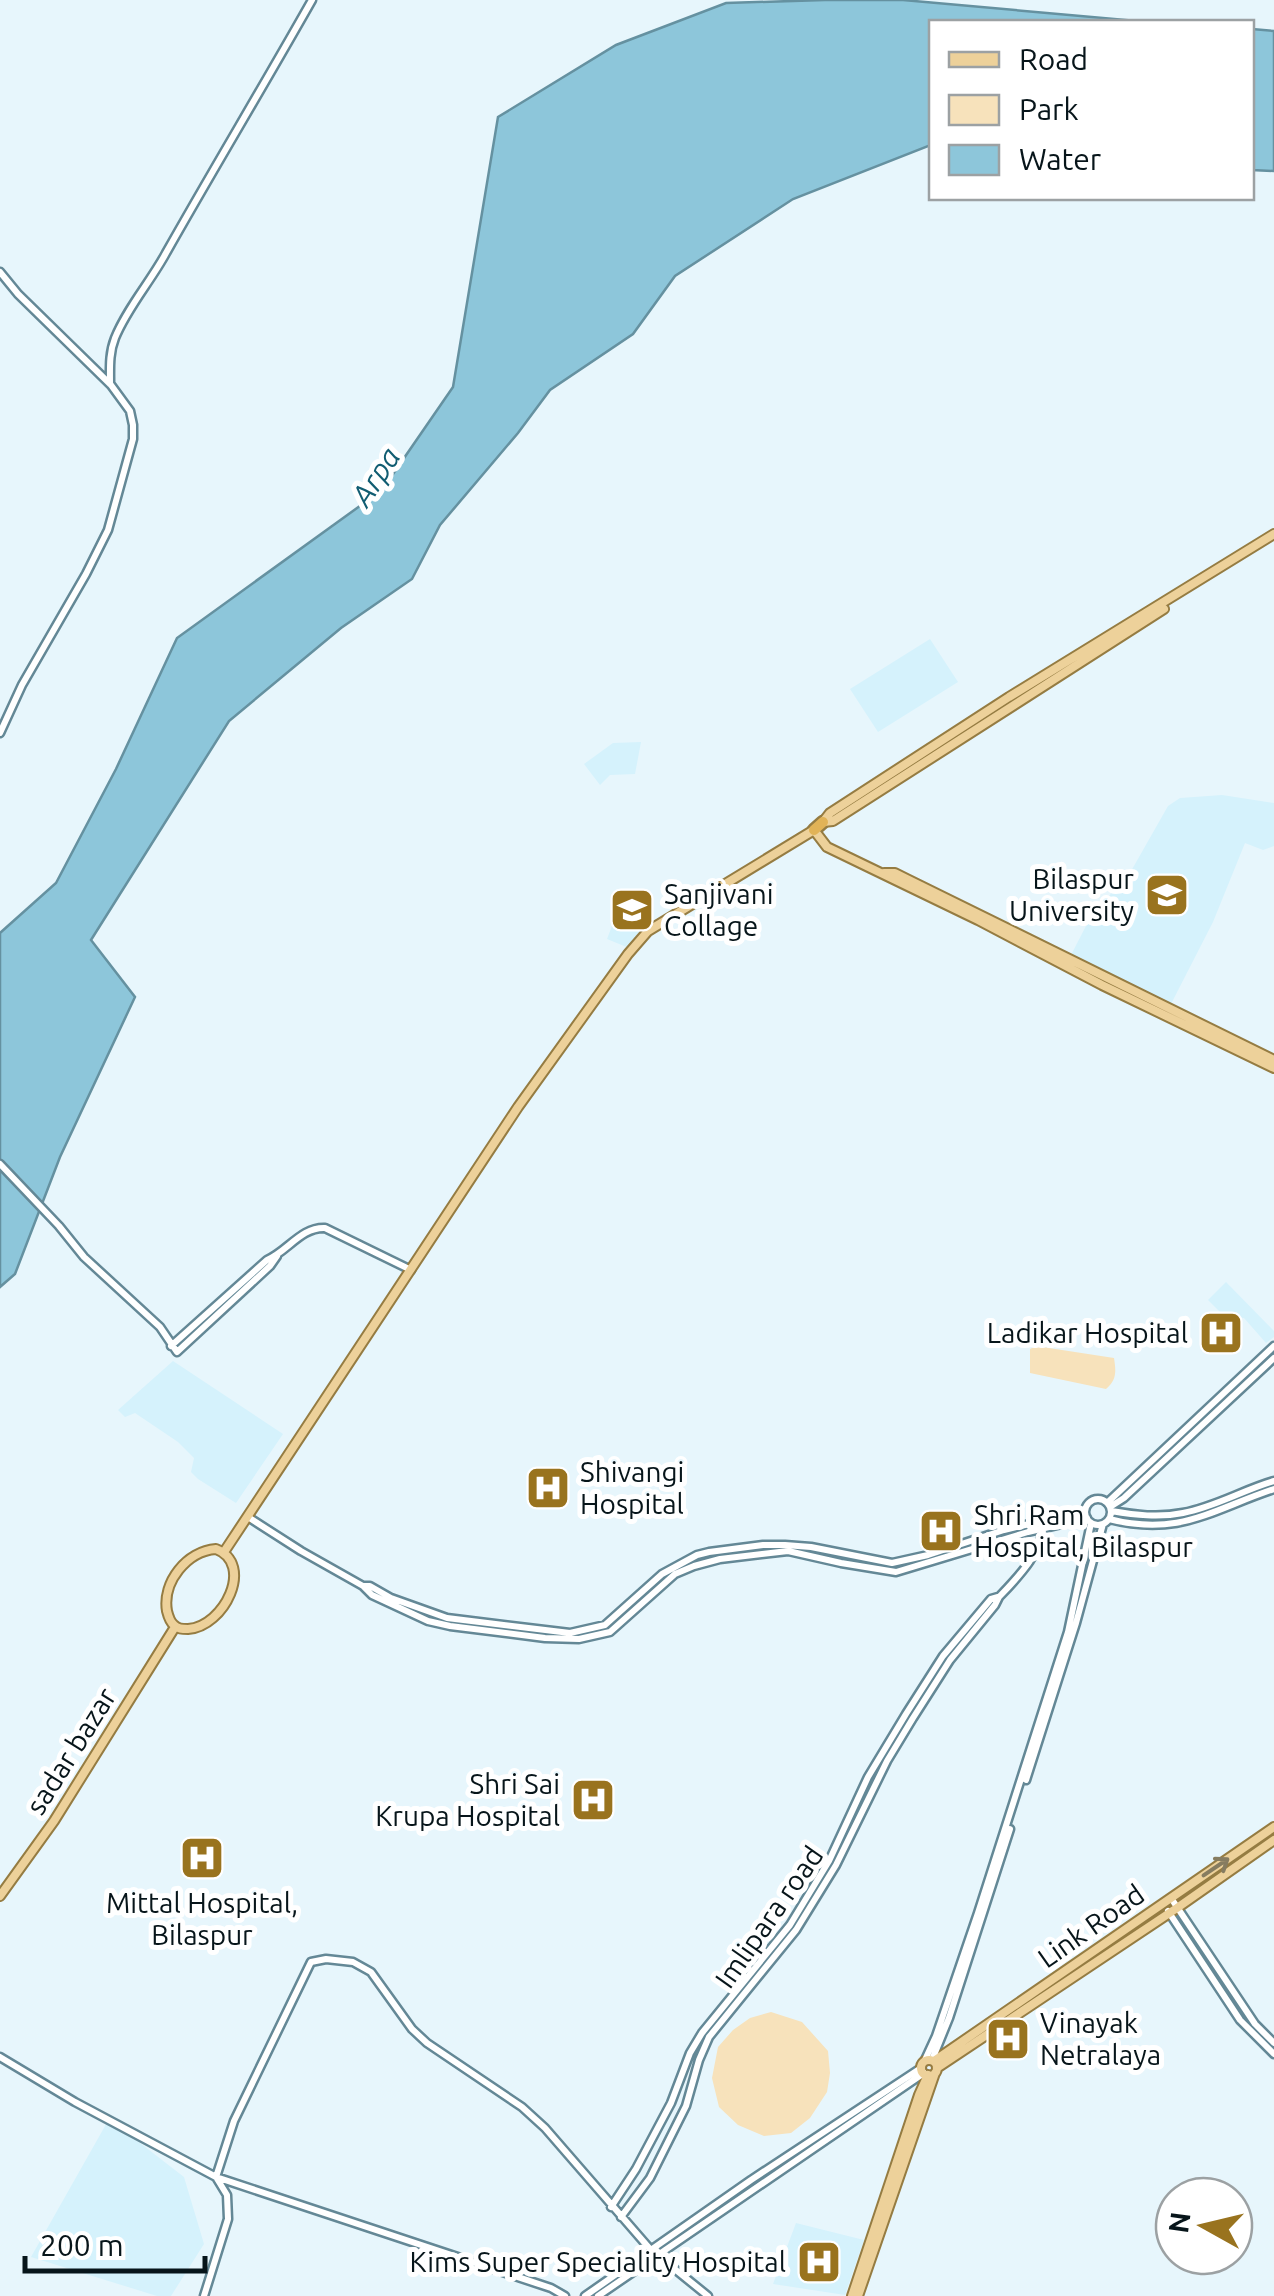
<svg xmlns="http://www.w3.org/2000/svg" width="1274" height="2296" viewBox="0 0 1274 2296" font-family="Ubuntu,sans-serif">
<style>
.built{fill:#d5f2fc}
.green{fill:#f7e2bb}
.water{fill:#8dc6da;stroke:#6591a0;stroke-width:2.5}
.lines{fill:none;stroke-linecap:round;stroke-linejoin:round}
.minor-casing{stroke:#648896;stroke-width:11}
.major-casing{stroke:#957c42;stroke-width:12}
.highway-casing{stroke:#957c42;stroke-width:15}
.minor{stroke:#fff;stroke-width:6}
.major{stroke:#edd19a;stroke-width:8}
.highway{stroke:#e1b357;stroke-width:10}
.oneway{stroke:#867c60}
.labels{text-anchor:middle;stroke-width:10;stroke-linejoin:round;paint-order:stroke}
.poi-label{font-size:28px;fill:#07151a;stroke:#fff;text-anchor:end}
.street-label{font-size:28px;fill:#07151a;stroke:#fff}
.water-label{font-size:30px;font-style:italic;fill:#115d72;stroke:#fff}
</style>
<rect width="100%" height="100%" fill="#e7f6fc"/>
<path class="built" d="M930,639L958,682L878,732L850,689Z
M641,742L635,774L610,775L600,785L584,764L613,743Z
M1222,795L1274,803V846L1263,850L1245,843L1213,922L1171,1004L1136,987L1134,989L1071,955L1087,924L1113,891L1118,890L1122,887L1168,806L1180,798Z
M625,892L645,899L646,922L650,924L629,948L607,939Z
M1226,1282L1274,1331V1337L1266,1343L1244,1318L1225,1317L1208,1300Z
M173,1361L283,1434L236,1503L198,1479L191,1472L194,1458L178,1442L135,1413L125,1417L118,1410Z
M109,2119L184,2177L204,2244L171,2296H157L31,2257Z
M796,2223L864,2240L845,2295L773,2284Z"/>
<path class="green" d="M1036,1346L1114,1358C1116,1371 1117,1380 1106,1389L1030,1373V1349Z
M771,2012L802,2022L828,2051L830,2073L827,2092L810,2118L791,2133L764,2136L738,2125L719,2107L712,2078L718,2047L733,2030L750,2018Z"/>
<path class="water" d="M825,0H903L1148,22H932L931,145L793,199L675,276L633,334L550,390L518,433L440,525L412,579L341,628L229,721L91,940L135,997L60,1157L15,1274L0,1287V933L56,883L116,769L177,638L382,490L453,387L498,117L616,45L726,3Z
M1252,29L1274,31V171L1252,170Z"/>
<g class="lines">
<defs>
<path id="minor" d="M0,272L18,294L111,385L130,411L133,425V439L108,530L86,574L22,685L0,733
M110,384C110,368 109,353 115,338C127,308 151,281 166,253C214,168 264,85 312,0
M0,1164L59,1226L84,1257L160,1327L177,1352L270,1266L277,1256
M171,1346L267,1260C288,1251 301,1227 325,1228L411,1270
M1085 1512a13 13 0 1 1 26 0a13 13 0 1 1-26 0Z
M1107,1503L1274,1346
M1110,1507L1124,1498L1274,1358
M1111,1511C1135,1515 1159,1518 1183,1513C1215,1507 1243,1490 1274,1481
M248,1517L301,1551L363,1586H370L391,1598L447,1618L570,1633L605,1625L662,1574L697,1555L709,1552L763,1545H785L811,1547L892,1563L928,1555L1004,1530L1085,1511
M1109,1519C1179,1537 1211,1510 1274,1489
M363,1586L372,1595L428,1621L450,1626L545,1638L579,1639L610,1632L675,1574L694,1566L720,1559L788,1551L841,1563L896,1572L1028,1532L1087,1518
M1026,1780L1076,1623L1103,1524
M1171,1898L1255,2024L1274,2043
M1168,1911L1240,2020L1274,2054
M0,2057L75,2102L216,2177L551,2288L565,2296
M932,2060L949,2018L1010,1829
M924,2062L936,2036L978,1913L1068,1632L1091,1523
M611,2207L636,2169L671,2103L690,2053L702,2033L790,1925L829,1861L868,1777L906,1714L943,1656L991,1599L998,1597
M621,2217L650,2178L686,2106L699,2060L709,2037L796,1930L836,1865L887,1761L913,1718L950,1660L995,1605L999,1597C1021,1574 1041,1554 1045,1520
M204,2296L228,2219L227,2195L216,2177L234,2121L311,1962L326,1959L353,1962L371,1972L412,2029L427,2043L522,2107L545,2128L650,2249L708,2296
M585,2296L751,2180L921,2068
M598,2296L924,2073"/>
<path id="major" d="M823,822L830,813L1009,697L1274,534
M823,822L833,821L1164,609
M884,873H895L907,879L1274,1060
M216,1549C255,1564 224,1627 188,1629C182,1629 178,1629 174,1625C170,1622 168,1615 167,1611C162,1582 187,1551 216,1549Z
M224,1552L518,1107L628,954L648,931L814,830L827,847L978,920L1102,985L1274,1068
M0,1896L54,1821L175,1627
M921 2068a8 8 0 1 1 16 0a8 8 0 1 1-16 0Z
M934,2061L1274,1827
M937,2068L1177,1908L1274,1840
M852,2296L919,2095L928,2075
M858,2296L935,2073"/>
<path id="highway" d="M814,830L823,822"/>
</defs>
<use href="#minor" class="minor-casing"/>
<use href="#major" class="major-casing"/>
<use href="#highway" class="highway-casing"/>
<use href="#minor" class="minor"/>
<use href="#major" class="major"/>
<use href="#highway" class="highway"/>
</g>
<defs><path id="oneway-shaft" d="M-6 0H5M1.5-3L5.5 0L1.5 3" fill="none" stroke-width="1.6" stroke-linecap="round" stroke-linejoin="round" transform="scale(2.5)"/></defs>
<use class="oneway" href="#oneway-shaft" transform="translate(1216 1867) rotate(-34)"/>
<defs>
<symbol id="university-square" viewBox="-11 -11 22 22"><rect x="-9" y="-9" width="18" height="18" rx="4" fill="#99731e" stroke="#fff"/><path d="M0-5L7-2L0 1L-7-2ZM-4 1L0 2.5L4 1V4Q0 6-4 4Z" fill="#fff"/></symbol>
<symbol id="hospital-square" viewBox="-11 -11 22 22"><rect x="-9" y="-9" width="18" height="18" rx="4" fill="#99731e" stroke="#fff"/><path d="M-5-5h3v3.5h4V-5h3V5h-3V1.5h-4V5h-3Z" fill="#fff"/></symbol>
</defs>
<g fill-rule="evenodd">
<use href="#university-square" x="1142" y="870" width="50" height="50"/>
<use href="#university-square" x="607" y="885" width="50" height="50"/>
<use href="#hospital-square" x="1196" y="1308" width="50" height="50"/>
<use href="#hospital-square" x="523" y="1463" width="50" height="50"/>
<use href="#hospital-square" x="916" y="1506" width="50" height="50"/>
<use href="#hospital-square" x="568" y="1775" width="50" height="50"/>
<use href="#hospital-square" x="177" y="1833" width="50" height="50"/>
<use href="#hospital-square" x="983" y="2014" width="50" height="50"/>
<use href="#hospital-square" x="794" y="2237" width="50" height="50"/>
</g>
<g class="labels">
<g class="poi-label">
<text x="1134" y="889">Bilaspur<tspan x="1134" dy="32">University</tspan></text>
<text x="664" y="904" text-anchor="start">Sanjivani<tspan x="664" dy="32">Collage</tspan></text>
<text x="1188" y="1343">Ladikar Hospital</text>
<text x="580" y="1482" text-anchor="start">Shivangi<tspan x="580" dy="32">Hospital</tspan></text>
<text x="974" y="1525" text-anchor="start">Shri Ram<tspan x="974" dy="32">Hospital, Bilaspur</tspan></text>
<text x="560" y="1794">Shri Sai<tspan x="560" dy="32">Krupa Hospital</tspan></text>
<text x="202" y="1913" text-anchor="middle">Mittal Hospital,<tspan x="202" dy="32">Bilaspur</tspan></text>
<text x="1040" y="2033" text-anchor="start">Vinayak<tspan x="1040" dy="32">Netralaya</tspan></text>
<text x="786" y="2272">Kims Super Speciality Hospital</text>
</g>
<g class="street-label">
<text transform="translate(71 1751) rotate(-58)" y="10">sadar bazar</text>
<text transform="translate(769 1917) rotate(-55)" y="10">Imlipara road</text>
<text transform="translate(1091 1926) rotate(-35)" y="10">Link Road</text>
</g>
<g class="water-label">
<text transform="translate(376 477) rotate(-57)" y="10">Arpa</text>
</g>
</g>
<rect x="929" y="20" width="325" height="180" fill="#ffffff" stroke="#9ca1a3" stroke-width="2.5"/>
<rect x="949" y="52" width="50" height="15" fill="#edd19a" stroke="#9ca1a3" stroke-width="2.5"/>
<text x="1019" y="70" font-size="30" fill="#07151a">Road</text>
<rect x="949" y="95" width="50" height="30" fill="#f7e2bb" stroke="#9ca1a3" stroke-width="2.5"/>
<text x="1019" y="120" font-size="30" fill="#07151a">Park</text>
<rect x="949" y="145" width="50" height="30" fill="#8dc6da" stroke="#9ca1a3" stroke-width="2.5"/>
<text x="1019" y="170" font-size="30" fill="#07151a">Water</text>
<g transform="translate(1204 2226) rotate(278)"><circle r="48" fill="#ffffff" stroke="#9ca1a3" stroke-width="2.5"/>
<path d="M0-8L18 38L0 25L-18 38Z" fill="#99731e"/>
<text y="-15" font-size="28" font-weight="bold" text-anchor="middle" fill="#07151a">N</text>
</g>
<path d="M25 2256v15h180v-15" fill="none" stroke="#07151a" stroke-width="5"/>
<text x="40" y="2256" font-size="30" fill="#07151a" stroke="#ffffff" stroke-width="8" paint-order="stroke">200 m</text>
</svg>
